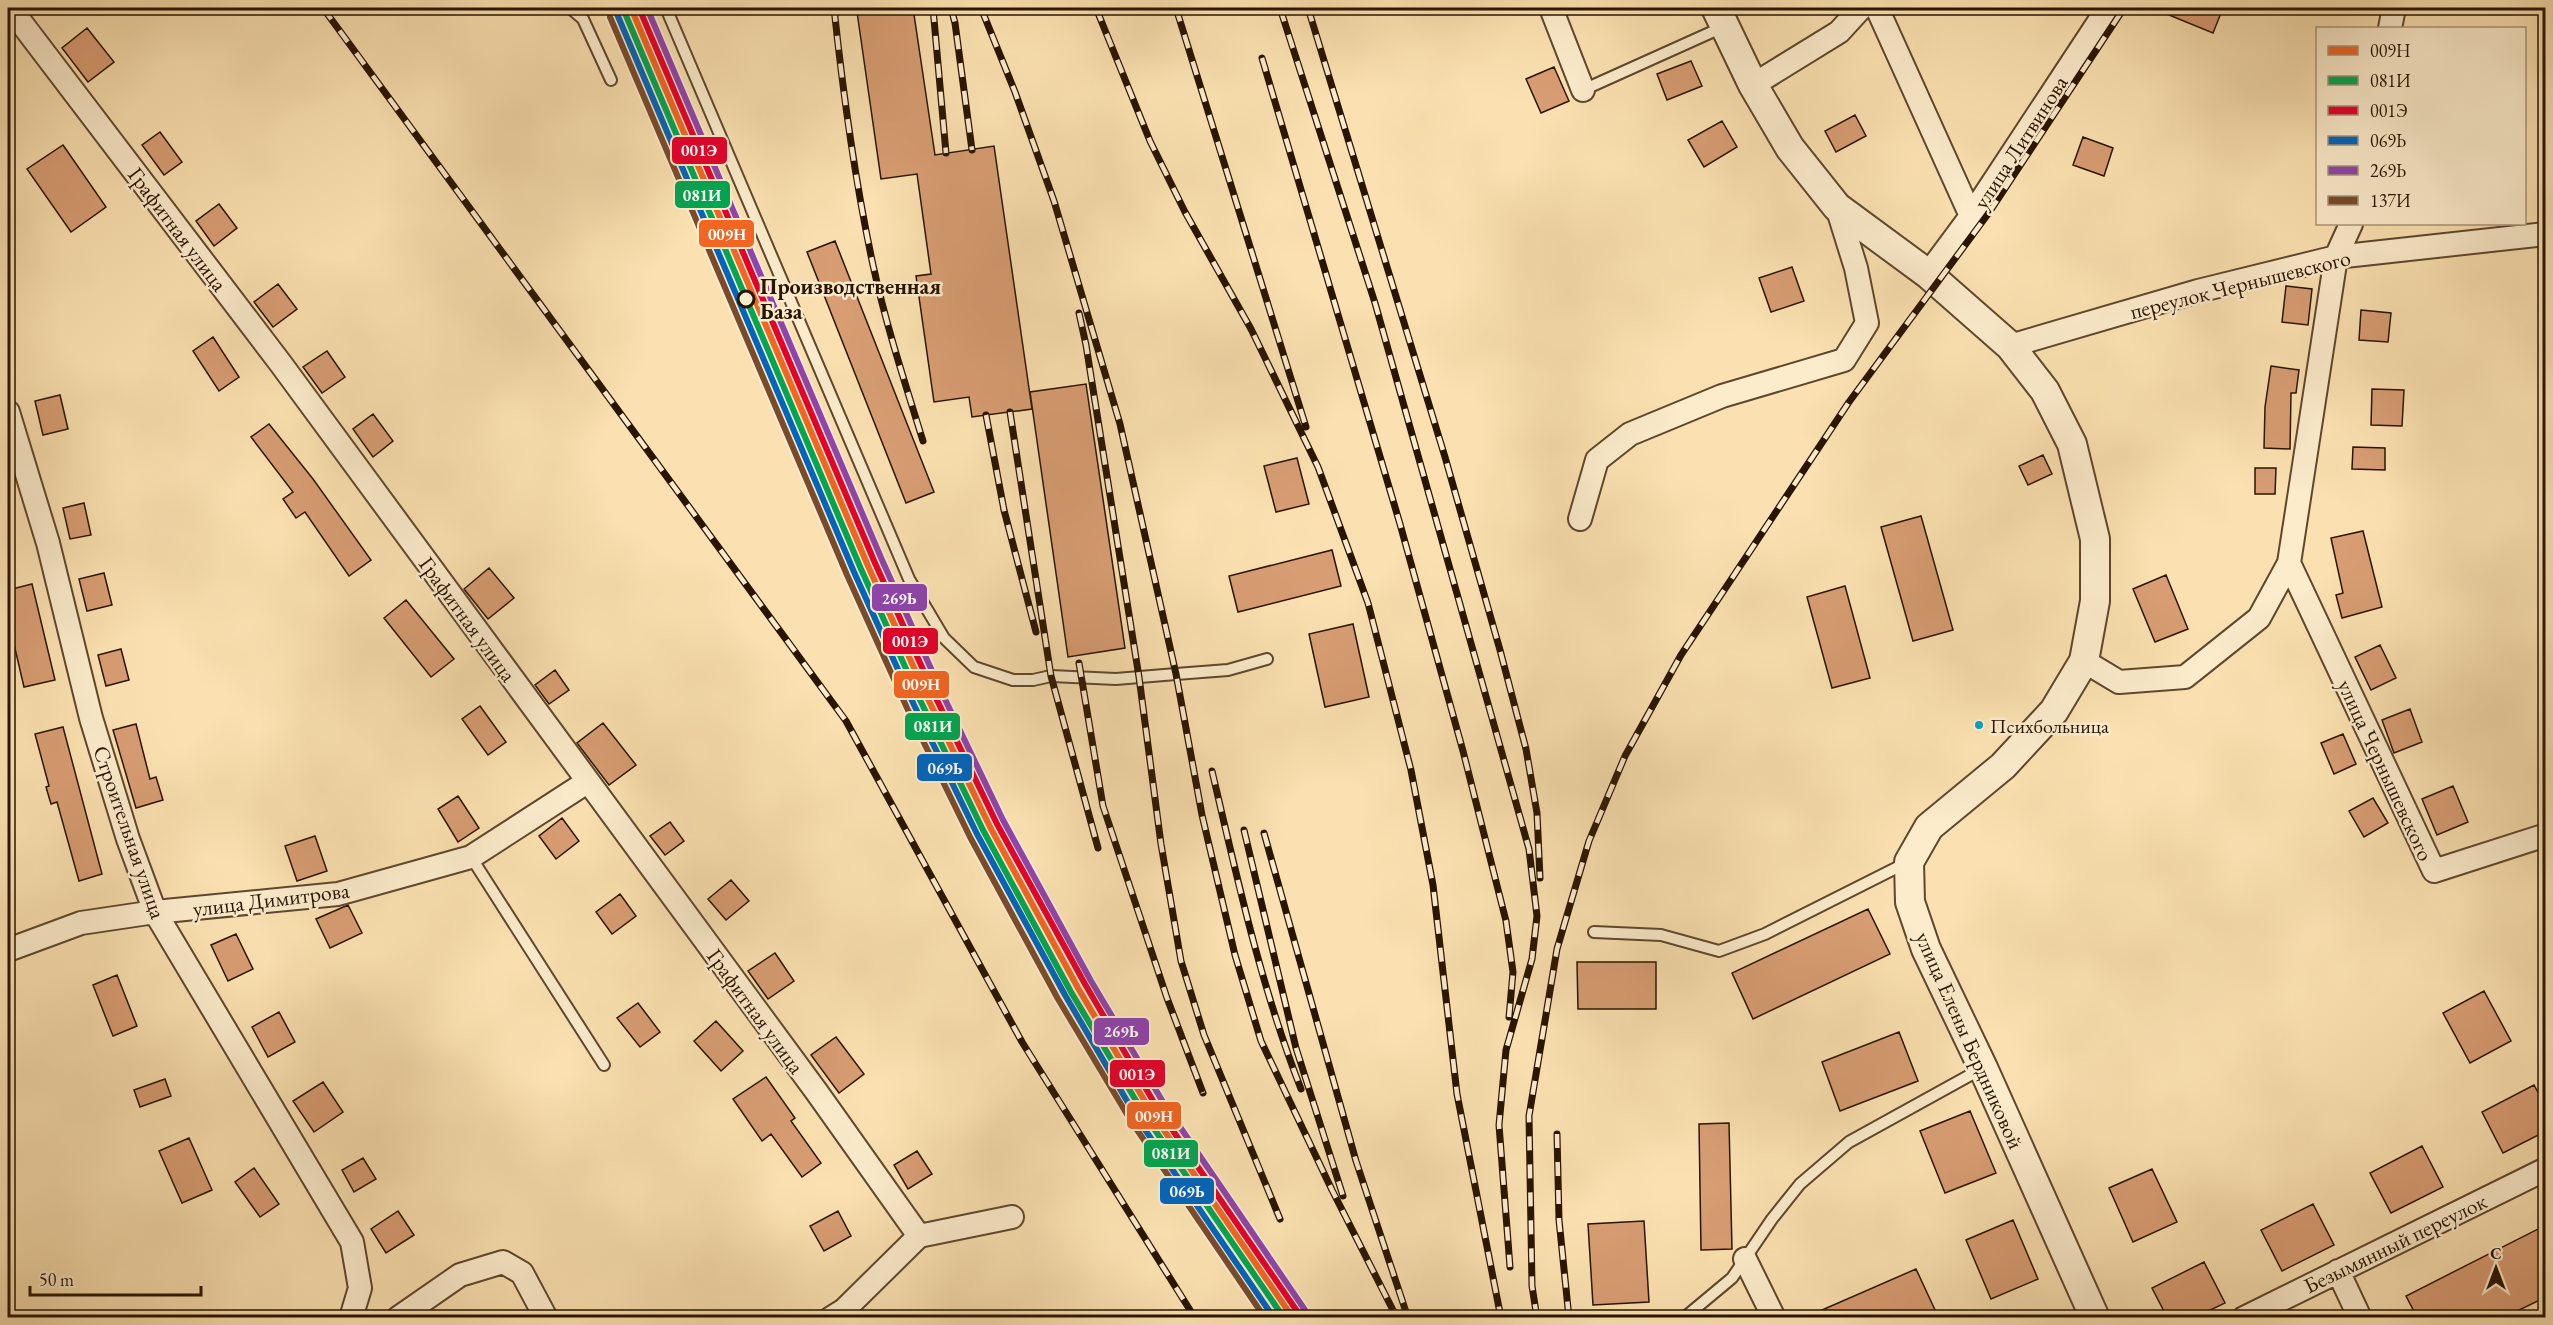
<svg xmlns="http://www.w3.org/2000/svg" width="2553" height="1325" viewBox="0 0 2553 1325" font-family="'EB Garamond',serif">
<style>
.building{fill:#d89d73;stroke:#291401;stroke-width:1.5}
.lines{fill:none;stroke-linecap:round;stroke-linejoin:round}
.service-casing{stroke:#5e472d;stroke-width:14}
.minor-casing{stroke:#5e472d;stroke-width:26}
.tertiary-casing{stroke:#5e472d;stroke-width:32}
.service{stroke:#fceccc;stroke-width:10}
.minor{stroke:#fceccc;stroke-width:22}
.tertiary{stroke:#fceccc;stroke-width:28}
.rail-casing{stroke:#291401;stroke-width:7}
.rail{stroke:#fceccc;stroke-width:4.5;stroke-dasharray:14;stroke-linecap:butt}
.rail-1-casing{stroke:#fceccc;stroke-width:10}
.rail-2-casing{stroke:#fceccc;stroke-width:10}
.rail-3-casing{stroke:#fceccc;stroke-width:10}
.rail-4-casing{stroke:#fceccc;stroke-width:10}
.rail-5-casing{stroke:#fceccc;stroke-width:10}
.rail-6-casing{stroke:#fceccc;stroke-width:10}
.rail-1{stroke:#f26522;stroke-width:6}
.rail-2{stroke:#00a651;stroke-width:6}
.rail-3{stroke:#e4002b;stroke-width:6}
.rail-4{stroke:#0065bd;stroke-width:6}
.rail-5{stroke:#8e44ad;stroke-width:6}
.rail-6{stroke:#7a4b2a;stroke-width:6}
.stop-dot{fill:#fceccc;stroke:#291401;stroke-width:3}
.bus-dot{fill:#02a2c4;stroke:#fceccc;stroke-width:2}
.labels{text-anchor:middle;stroke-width:5;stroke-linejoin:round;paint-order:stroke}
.bus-label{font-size:20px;fill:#291401;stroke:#fceccc;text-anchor:start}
.street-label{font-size:22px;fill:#291401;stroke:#fceccc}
.stop-label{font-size:22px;font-weight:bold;fill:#291401;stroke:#fceccc;text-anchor:start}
.line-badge{stroke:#fceccc;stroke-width:2}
.badge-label{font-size:16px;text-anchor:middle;font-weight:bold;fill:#fff}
</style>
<rect width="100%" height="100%" fill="#fbe1b1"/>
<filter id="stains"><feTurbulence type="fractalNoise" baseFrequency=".00333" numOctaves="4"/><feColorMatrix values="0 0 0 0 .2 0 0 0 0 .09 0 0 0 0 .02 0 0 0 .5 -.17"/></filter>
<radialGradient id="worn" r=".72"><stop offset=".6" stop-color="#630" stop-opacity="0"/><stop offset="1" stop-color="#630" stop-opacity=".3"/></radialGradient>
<path class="building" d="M886,8H913L935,155L994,146L1032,409L972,417L969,397L934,402L916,276L931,274L917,174L881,179L857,12Z
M2152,8H2223L2213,33Z
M87,28L114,62L88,82L62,48Z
M1691,61L1702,86L1667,100L1657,74Z
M1554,67L1569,101L1541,113L1526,79Z
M1855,115L1866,136L1836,152L1825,131Z
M1722,121L1737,147L1704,167L1688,140Z
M160,132L182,162L164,175L142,145Z
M2083,137L2113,148L2104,176L2073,165Z
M63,145L106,207L71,232L27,169Z
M219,204L237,228L214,246L196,221Z
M835,241L934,492L906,503L807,252Z
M1792,267L1804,301L1771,312L1759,278Z
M278,284L297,309L273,327L254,302Z
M2286,286L2312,289L2308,325L2282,322Z
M2361,310L2391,313L2388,342L2359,340Z
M213,337L239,377L219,391L193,351Z
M327,351L345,377L322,393L303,367Z
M2271,366L2299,370L2296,393H2291L2290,449L2264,448L2265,407Z
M1086,384L1125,648L1068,657L1030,392Z
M2372,389L2404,390L2402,426L2371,425Z
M60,395L68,429L43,435L35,401Z
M373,414L393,441L373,457L353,429Z
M269,424L313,479L371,560L349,576L305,512L296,518L283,499L293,492L251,437Z
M2353,447L2385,448V470L2352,469Z
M2043,455L2052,474L2028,485L2019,466Z
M1297,458L1309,504L1276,512L1264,466Z
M2255,468H2276L2275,494H2255Z
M84,503L91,535L70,539L63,508Z
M1921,516L1953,630L1913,641L1881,527Z
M2363,531L2382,607L2342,618L2336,595L2343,593L2331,538Z
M1332,550L1341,586L1238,612L1229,576Z
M489,568L514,598L488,619L464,589Z
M104,573L112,605L87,611L79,579Z
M2166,575L2188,629L2155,642L2133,589Z
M32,584L55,680L24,687L10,627L8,628V590Z
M1845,586L1870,678L1832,688L1807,597Z
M406,600L454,659L431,677L384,618Z
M1353,624L1369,697L1325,707L1309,634Z
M2380,645L2396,678L2371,690L2355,657Z
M121,649L129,680L106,686L98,655Z
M555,670L569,690L549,704L535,685Z
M480,706L506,742L488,755L462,719Z
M2410,709L2422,742L2394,753L2382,720Z
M603,723L636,765L609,785L577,743Z
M136,724L150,779L156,777L163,800L136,808L113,730Z
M63,727L102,874L79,881L57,802L51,804L46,787L49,786L35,734Z
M2343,734L2356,764L2334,774L2321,743Z
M2453,786L2468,822L2437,835L2422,799Z
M458,796L479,828L458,842L438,809Z
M2373,798L2388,823L2364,837L2349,811Z
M562,818L579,841L556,859L539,836Z
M670,822L684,841L665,855L650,836Z
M315,836L327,871L297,881L285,846Z
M731,880L749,901L726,920L708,899Z
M620,894L636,916L612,934L596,912Z
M348,905L362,933L330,948L316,919Z
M1868,909L1890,954L1753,1019L1732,973Z
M236,934L253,969L228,981L211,945Z
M775,953L794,981L768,999L748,971Z
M1577,962H1656V1009H1578Z
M117,975L137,1026L113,1036L93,985Z
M2484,991L2511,1041L2470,1063L2443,1013Z
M638,1003L660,1032L640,1047L617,1018Z
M279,1012L295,1042L268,1057L252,1027Z
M716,1021L743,1051L721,1071L694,1041Z
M1899,1032L1918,1081L1840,1111L1822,1062Z
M836,1037L864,1074L839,1093L811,1055Z
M766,1077L795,1118L791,1121L821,1163L802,1177L771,1134L762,1141L733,1099Z
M165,1079L171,1096L140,1107L134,1090Z
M323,1082L343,1112L314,1132L293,1101Z
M2534,1085L2546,1107V1131L2503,1153L2482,1112Z
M1970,1111L1996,1173L1945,1193L1920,1131Z
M1729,1123L1732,1249L1701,1250L1699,1124Z
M189,1138L212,1190L182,1203L159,1151Z
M2422,1146L2443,1187L2391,1213L2370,1173Z
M917,1151L932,1174L908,1189L894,1165Z
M363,1158L376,1179L354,1192L342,1170Z
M254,1168L279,1204L260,1217L235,1182Z
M2152,1169L2177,1222L2133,1242L2109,1188Z
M2313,1204L2334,1245L2282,1271L2261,1230Z
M398,1211L414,1235L386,1253L371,1229Z
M838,1211L851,1236L824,1251L810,1226Z
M2013,1220L2038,1279L1991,1299L1966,1240Z
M1644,1221L1649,1302L1593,1305L1588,1224Z
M2546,1225V1297L2505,1317H2417L2406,1296Z
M2204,1262L2225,1303L2196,1317H2167L2152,1288Z
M1916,1269L1936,1312L1922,1317H1806Z"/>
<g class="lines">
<defs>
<path id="service" d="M570,8L583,19L611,80
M666,8L909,579L944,638L974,667L1013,680H1033L1051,676L1116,679L1176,674L1228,670L1267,659
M1583,90L1723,27
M471,857L604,1065
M1594,932L1661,935L1719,951L1765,934L1908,862
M1684,1318L1732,1278L1772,1219L1800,1184L1849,1142L1983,1068"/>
<path id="minor" d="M10,8L281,364L816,1091L919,1236
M1551,8L1583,90
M1877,8L1971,216
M2390,28L2394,8
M1753,85L1839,32L1861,8
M1928,274L1971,216L2108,8
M2010,346L2198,291L2336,257L2546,234
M8,412L48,543L91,718L128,839L155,912L352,1242L360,1288L351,1318
M1580,519L1597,460L1630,434L1722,396L1844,360L1867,323L1856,268L1837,207
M2289,563L2434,871L2546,835
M2084,661L2119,682L2185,677L2259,618L2289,563L2336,257L2351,224
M8,950L81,923L155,912L338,894L471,857L587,782
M1745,1259L1774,1318
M2338,1271L2360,1318
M398,1318L460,1275L503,1262L522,1273L546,1318
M831,1318L844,1310L919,1236L1012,1217
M2244,1318L2546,1169"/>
<path id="tertiary" d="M1716,8L1753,85L1790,148L1837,207L1928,274L2010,346L2045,391L2072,444L2095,539V601L2084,661L2054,711L2003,766L1929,827L1909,862L1910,902L1926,949L1983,1068L2095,1318"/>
</defs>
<use href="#service" class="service-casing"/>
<use href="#minor" class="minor-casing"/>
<use href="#tertiary" class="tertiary-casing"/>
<use href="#service" class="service"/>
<use href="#minor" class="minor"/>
<use href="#tertiary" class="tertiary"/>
<defs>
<path id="rail" d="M323,8L846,721L1022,1042L1195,1318
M834,8C843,93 855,181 873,265C886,325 905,383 923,441
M933,8L946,153
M951,8L955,23L972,150
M981,8L1015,92L1054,201L1120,424L1176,674L1202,815L1235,955L1261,1041L1332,1190L1397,1318
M1096,8L1150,141L1185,212L1251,329L1318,467L1368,603L1411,770L1433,885L1457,1094L1501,1318
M1176,8L1306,427
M1280,8L1375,303L1529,849L1537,916L1532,959L1506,1050L1499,1125L1510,1267
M1308,8L1445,457L1500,650L1526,749L1537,813L1540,878
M1262,58L1400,524L1463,751L1506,921L1513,972L1509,1017
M1079,313L1086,345L1139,677L1161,844L1181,961L1204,1035L1280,1219
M1010,412L1051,676L1098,848
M986,415L1004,510L1036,632
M1079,663L1103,806L1167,998L1203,1093
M1212,771C1237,878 1261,987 1301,1089
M1244,830L1296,1048L1343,1196
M1264,833L1356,1161L1408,1318
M1557,1134L1559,1220L1569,1318
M1537,1318L1532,1286L1529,1116L1557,949L1589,841L1625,756L1681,655L1849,402L1988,214L2124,8"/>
</defs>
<use href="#rail" class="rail-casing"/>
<use href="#rail" class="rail"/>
<defs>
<path id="rail-1" d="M631,8L868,566L928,699L990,827L1078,988L1150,1110L1293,1318"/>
<path id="rail-2" d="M624,11L861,569L921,702L983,830L1071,992L1144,1114L1284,1318"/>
<path id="rail-3" d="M639,8L875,563L935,696L997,824L1085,984L1156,1106L1299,1314"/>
<path id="rail-4" d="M617,14L854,572L914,705L977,834L1065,995L1137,1118L1274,1318"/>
<path id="rail-5" d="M647,8L882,560L942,693L1003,820L1091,981L1163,1102L1305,1310"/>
<path id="rail-6" d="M610,17L847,575L907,708L970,837L1058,999L1131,1121L1265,1318"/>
</defs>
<use href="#rail-1" class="rail-1-casing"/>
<use href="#rail-2" class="rail-2-casing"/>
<use href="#rail-3" class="rail-3-casing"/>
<use href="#rail-4" class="rail-4-casing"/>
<use href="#rail-5" class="rail-5-casing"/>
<use href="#rail-6" class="rail-6-casing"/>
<use href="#rail-1" class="rail-1"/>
<use href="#rail-2" class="rail-2"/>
<use href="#rail-3" class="rail-3"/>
<use href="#rail-4" class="rail-4"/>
<use href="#rail-5" class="rail-5"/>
<use href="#rail-6" class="rail-6"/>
</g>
<circle class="stop-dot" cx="746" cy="299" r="8"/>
<circle class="bus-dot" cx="1979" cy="725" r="5"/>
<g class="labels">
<g class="bus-label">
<text x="1990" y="733">Психбольница</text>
</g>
<g class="street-label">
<text transform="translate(2020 142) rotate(-57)" y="8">улица Литвинова</text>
<text transform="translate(178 229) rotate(53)" y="8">Графитная улица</text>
<text transform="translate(2240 284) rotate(-14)" y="8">переулок Чернышевского</text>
<text transform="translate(468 619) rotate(54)" y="8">Графитная улица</text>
<text transform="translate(2386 770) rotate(65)" y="8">улица Чернышевского</text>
<text transform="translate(130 832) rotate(71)" y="8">Строительная улица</text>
<text transform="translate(271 899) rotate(-7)" y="8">улица Димитрова</text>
<text transform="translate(756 1011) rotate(54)" y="8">Графитная улица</text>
<text transform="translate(1970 1040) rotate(66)" y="8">улица Елены Бердниковой</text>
<text transform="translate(2395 1243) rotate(-26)" y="8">Безымянный переулок</text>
</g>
<g class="stop-label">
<text x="760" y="294">Производственная<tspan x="760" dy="25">База</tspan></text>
</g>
</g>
<g class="line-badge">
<rect x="671" y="136" width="57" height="29" rx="6" fill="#e4002b"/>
<rect x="674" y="180" width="57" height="29" rx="6" fill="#00a651"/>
<rect x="698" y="219" width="57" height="29" rx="6" fill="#f26522"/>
<rect x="871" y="583" width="57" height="29" rx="6" fill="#8e44ad"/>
<rect x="882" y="627" width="57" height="28" rx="6" fill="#e4002b"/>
<rect x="893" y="670" width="57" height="29" rx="6" fill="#f26522"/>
<rect x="904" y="712" width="57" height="29" rx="6" fill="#00a651"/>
<rect x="916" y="753" width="57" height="29" rx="6" fill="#0065bd"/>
<rect x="1093" y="1017" width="57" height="29" rx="6" fill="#8e44ad"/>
<rect x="1109" y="1059" width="57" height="29" rx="6" fill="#e4002b"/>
<rect x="1126" y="1101" width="56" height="29" rx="6" fill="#f26522"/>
<rect x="1143" y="1139" width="56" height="29" rx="6" fill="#00a651"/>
<rect x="1159" y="1177" width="56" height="28" rx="6" fill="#0065bd"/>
</g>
<g class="badge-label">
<text x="699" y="156">001Э</text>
<text x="702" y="201">081И</text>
<text x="727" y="240">009Н</text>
<text x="899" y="604">269Ь</text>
<text x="910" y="647">001Э</text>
<text x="921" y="690">009Н</text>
<text x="933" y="732">081И</text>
<text x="945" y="774">069Ь</text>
<text x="1121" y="1037">269Ь</text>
<text x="1137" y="1080">001Э</text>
<text x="1154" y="1122">009Н</text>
<text x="1171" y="1159">081И</text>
<text x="1187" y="1197">069Ь</text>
</g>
<rect width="2553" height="1325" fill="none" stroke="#fbe1b1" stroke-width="30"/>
<rect x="9" y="9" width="2535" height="1307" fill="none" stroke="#291401" stroke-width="3"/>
<rect x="15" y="15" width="2523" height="1295" fill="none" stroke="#291401" stroke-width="1.5"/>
<rect x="2316" y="27" width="210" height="198" fill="#fceccc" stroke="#a8967b" stroke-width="1.5"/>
<rect x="2328" y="46" width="30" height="9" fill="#f26522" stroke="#a8967b" stroke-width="1.5"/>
<text x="2370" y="57" font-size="18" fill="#291401">009Н</text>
<rect x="2328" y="76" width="30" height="9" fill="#00a651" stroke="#a8967b" stroke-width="1.5"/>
<text x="2370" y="87" font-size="18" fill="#291401">081И</text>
<rect x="2328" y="106" width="30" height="9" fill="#e4002b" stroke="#a8967b" stroke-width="1.5"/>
<text x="2370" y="117" font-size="18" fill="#291401">001Э</text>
<rect x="2328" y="136" width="30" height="9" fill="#0065bd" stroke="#a8967b" stroke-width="1.5"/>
<text x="2370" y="147" font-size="18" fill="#291401">069Ь</text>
<rect x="2328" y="166" width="30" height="9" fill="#8e44ad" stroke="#a8967b" stroke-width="1.5"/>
<text x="2370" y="177" font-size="18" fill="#291401">269Ь</text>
<rect x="2328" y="196" width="30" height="9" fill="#7a4b2a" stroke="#a8967b" stroke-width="1.5"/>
<text x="2370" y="207" font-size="18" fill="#291401">137И</text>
<g transform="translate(2496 1268)" stroke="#fceccc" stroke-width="4.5" paint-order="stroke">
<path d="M0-4.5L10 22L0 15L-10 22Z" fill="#291401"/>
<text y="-9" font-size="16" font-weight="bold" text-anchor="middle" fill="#291401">С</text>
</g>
<path d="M30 1286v9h171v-9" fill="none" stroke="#291401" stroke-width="3"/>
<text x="39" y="1286" font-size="18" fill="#291401" stroke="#fceccc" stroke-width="4.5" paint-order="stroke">50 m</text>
<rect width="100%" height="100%" filter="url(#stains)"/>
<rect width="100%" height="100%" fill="url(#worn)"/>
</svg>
